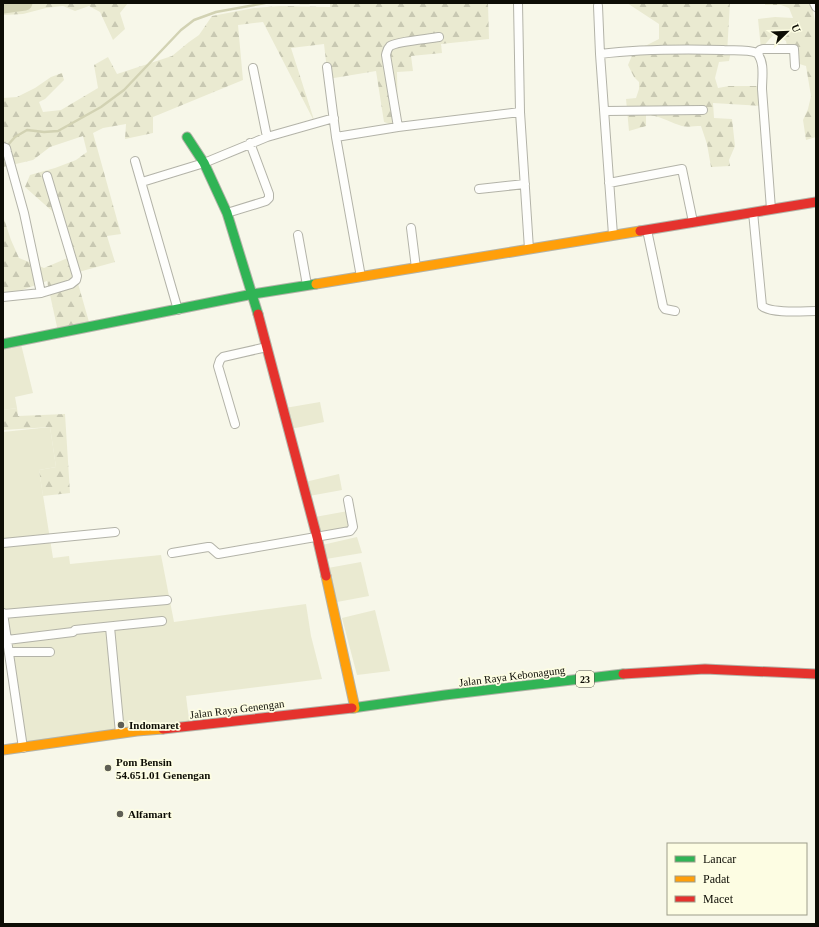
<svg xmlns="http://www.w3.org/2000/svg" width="819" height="927" viewBox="0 0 819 927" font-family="Georgia,serif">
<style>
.green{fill:#eaead1}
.forest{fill:url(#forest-firs)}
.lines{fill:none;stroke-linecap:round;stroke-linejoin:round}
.stream{stroke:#d2d2b3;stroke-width:2.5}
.river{stroke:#d2d2b3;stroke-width:15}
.street-casing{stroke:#b3b3a8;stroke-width:10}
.fast-casing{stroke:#b3b3a8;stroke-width:11}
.slow-casing{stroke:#b3b3a8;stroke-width:11}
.jam-casing{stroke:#b3b3a8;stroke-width:11}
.street{stroke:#fefefc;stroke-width:8}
.fast{stroke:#30b455;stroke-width:9}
.slow{stroke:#ff9f0a;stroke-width:9}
.jam{stroke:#e5322d;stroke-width:9}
.poi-dot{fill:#5f5f55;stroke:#fdfde3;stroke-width:1.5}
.labels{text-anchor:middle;stroke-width:3.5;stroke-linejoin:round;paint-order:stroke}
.shield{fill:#fdfde3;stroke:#555548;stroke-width:1}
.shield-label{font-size:10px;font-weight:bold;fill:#0d0d05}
.street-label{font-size:11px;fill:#0d0d05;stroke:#fdfde3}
.poi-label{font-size:11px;font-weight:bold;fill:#0d0d05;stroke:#fdfde3;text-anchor:start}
</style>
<defs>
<pattern id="forest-firs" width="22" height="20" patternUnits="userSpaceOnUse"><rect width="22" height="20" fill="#eaead1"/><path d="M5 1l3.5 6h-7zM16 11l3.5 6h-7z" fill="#c8c8b2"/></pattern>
</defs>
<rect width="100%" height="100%" fill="#f7f7e9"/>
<path class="green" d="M20,340L33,393L15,397L17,408L3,410V342Z
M320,402L324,422L291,429L285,408Z
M50,427L56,467L39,470L53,558L69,556L70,564L161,555L174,622L306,604L311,636L322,679L186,696L190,727L23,748L3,603V432Z
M339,474L342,490L309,496L305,482Z
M348,511L352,526L319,534L315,517Z
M357,537L362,553L326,559L322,545Z
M361,562L369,596L337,602L328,568Z
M375,610L390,671L357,675L342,618Z"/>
<path class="forest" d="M3,3H128L120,13L125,29L113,40L100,12L89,6L75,11L63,6L46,8L23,14L3,15Z
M330,3H488L489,39L441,44L442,53L411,56L413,71L397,72L398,127L384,122L376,71L328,79L324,44L291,48L315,123L263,22L238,25L243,80L153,117V133L125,139L126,124L103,128L93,133L121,234L107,236L115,262L75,273L91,329L59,336L47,281L22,290L3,294V216L11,240L19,258L44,268L70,257L52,211L25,187L30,175L55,168L76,160L87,152L83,136L50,147L33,160L3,167V98L17,97L35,88L51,77L62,73L64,80L45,99L39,102L43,112L61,110L98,88L94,65L108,57L117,74L172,56L189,42L199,35L212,16L254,8L280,6L330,7Z
M627,3H730L727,53L731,51L729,61L719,62L715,78L718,88L729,86H762V106L713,103L714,118L732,119L735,146L729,160L730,166L711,167L707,144L701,126C694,126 685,128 679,125C667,121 658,115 646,115V126L629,131L626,99L636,98L639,89V82L634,77L628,65L636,46H645L659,39V24Z
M765,3H809L813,11L816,27V137L806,140L803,120L808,109L811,96L806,66L793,62L788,51L786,41L775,33L761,49L758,19L775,17L793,18L789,8L781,5H765Z
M17,408L18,416L65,414L70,493L43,496L39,470L56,467L50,427L3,430V410Z"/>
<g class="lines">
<path class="stream" d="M300,3H309
M7,146L15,137L27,130L44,132L58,131L101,107L124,90L181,30L194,20L216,12L265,3"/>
<path class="river" d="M3,6L25,3"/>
<defs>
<path id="street" d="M518,3L520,112L529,249
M814,3L816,7
M598,6L600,54
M757,53L760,50L763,49H794L795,66
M327,67L336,137L361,277
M253,68L267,137
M605,111L703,110
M398,127L386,55C387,51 387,49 390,46C397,41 429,39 439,37
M336,137L398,127L520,112
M3,147L6,148L7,152L24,213L41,293L3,297
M135,161L178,310
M142,182L204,163L267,137L334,118
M609,183L682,169L693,222
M479,189L525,184
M753,212L762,306C771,314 804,311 816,311
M227,213L266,201L269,198V194L250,143
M411,228L416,268
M647,230L663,306L665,309L675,311
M298,235L307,285
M613,235L600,54C641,49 682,49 723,50C733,51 747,49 757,53C765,63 762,77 762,89L771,209
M41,293L71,284L76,280L77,276L47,176
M235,424L218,366L220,360L223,357L267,347
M3,543L115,532
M172,553L208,547H210L218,554L350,531L353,527L348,500
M3,613L23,748
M3,614L167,600
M110,627L120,733
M7,640L73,632L75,630L162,621
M9,652H50"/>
<path id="fast" d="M187,137L204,163L227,213L258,314
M3,344L253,294L316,284
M352,708L445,695L623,674"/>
<path id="slow" d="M316,284L640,231
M326,576L355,708
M3,750L137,731L163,729"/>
<path id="jam" d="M640,231L816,202
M258,314L317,537L326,576
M623,674L705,669L816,674
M163,729L352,708"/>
</defs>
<use href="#street" class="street-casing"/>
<use href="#fast" class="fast-casing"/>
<use href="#slow" class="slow-casing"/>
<use href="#jam" class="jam-casing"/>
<use href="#street" class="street"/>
<use href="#fast" class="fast"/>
<use href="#slow" class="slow"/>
<use href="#jam" class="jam"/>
</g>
<g class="poi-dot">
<circle cx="121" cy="725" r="4"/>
<circle cx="108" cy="768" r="4"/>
<circle cx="120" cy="814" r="4"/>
</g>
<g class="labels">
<rect class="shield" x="576" y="671" width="18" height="16" rx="3"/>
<g class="shield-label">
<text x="585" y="683">23</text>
</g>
<g class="street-label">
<text transform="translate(512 676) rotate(-7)" y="4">Jalan Raya Kebonagung</text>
<text transform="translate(237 709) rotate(-7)" y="4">Jalan Raya Genengan</text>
</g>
<g class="poi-label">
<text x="129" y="729">Indomaret</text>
<text x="116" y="766">Pom Bensin<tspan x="116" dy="13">54.651.01 Genengan</tspan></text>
<text x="128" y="818">Alfamart</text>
</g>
</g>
<rect width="819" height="927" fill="none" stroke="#0d0d05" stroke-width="8"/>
<rect x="667" y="843" width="140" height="72" fill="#fdfde3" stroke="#9d9d8a"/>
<rect x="675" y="856" width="20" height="6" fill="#30b455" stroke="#9d9d8a"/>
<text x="703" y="863" font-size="12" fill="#0d0d05">Lancar</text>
<rect x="675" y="876" width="20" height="6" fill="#ff9f0a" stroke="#9d9d8a"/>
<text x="703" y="883" font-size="12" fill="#0d0d05">Padat</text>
<rect x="675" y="896" width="20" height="6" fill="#e5322d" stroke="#9d9d8a"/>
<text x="703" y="903" font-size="12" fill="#0d0d05">Macet</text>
<g transform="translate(787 32) rotate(67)" stroke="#fdfde3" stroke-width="3" paint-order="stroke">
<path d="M0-3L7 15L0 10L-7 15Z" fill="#0d0d05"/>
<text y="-6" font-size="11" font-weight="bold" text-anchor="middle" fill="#0d0d05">U</text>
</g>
</svg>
